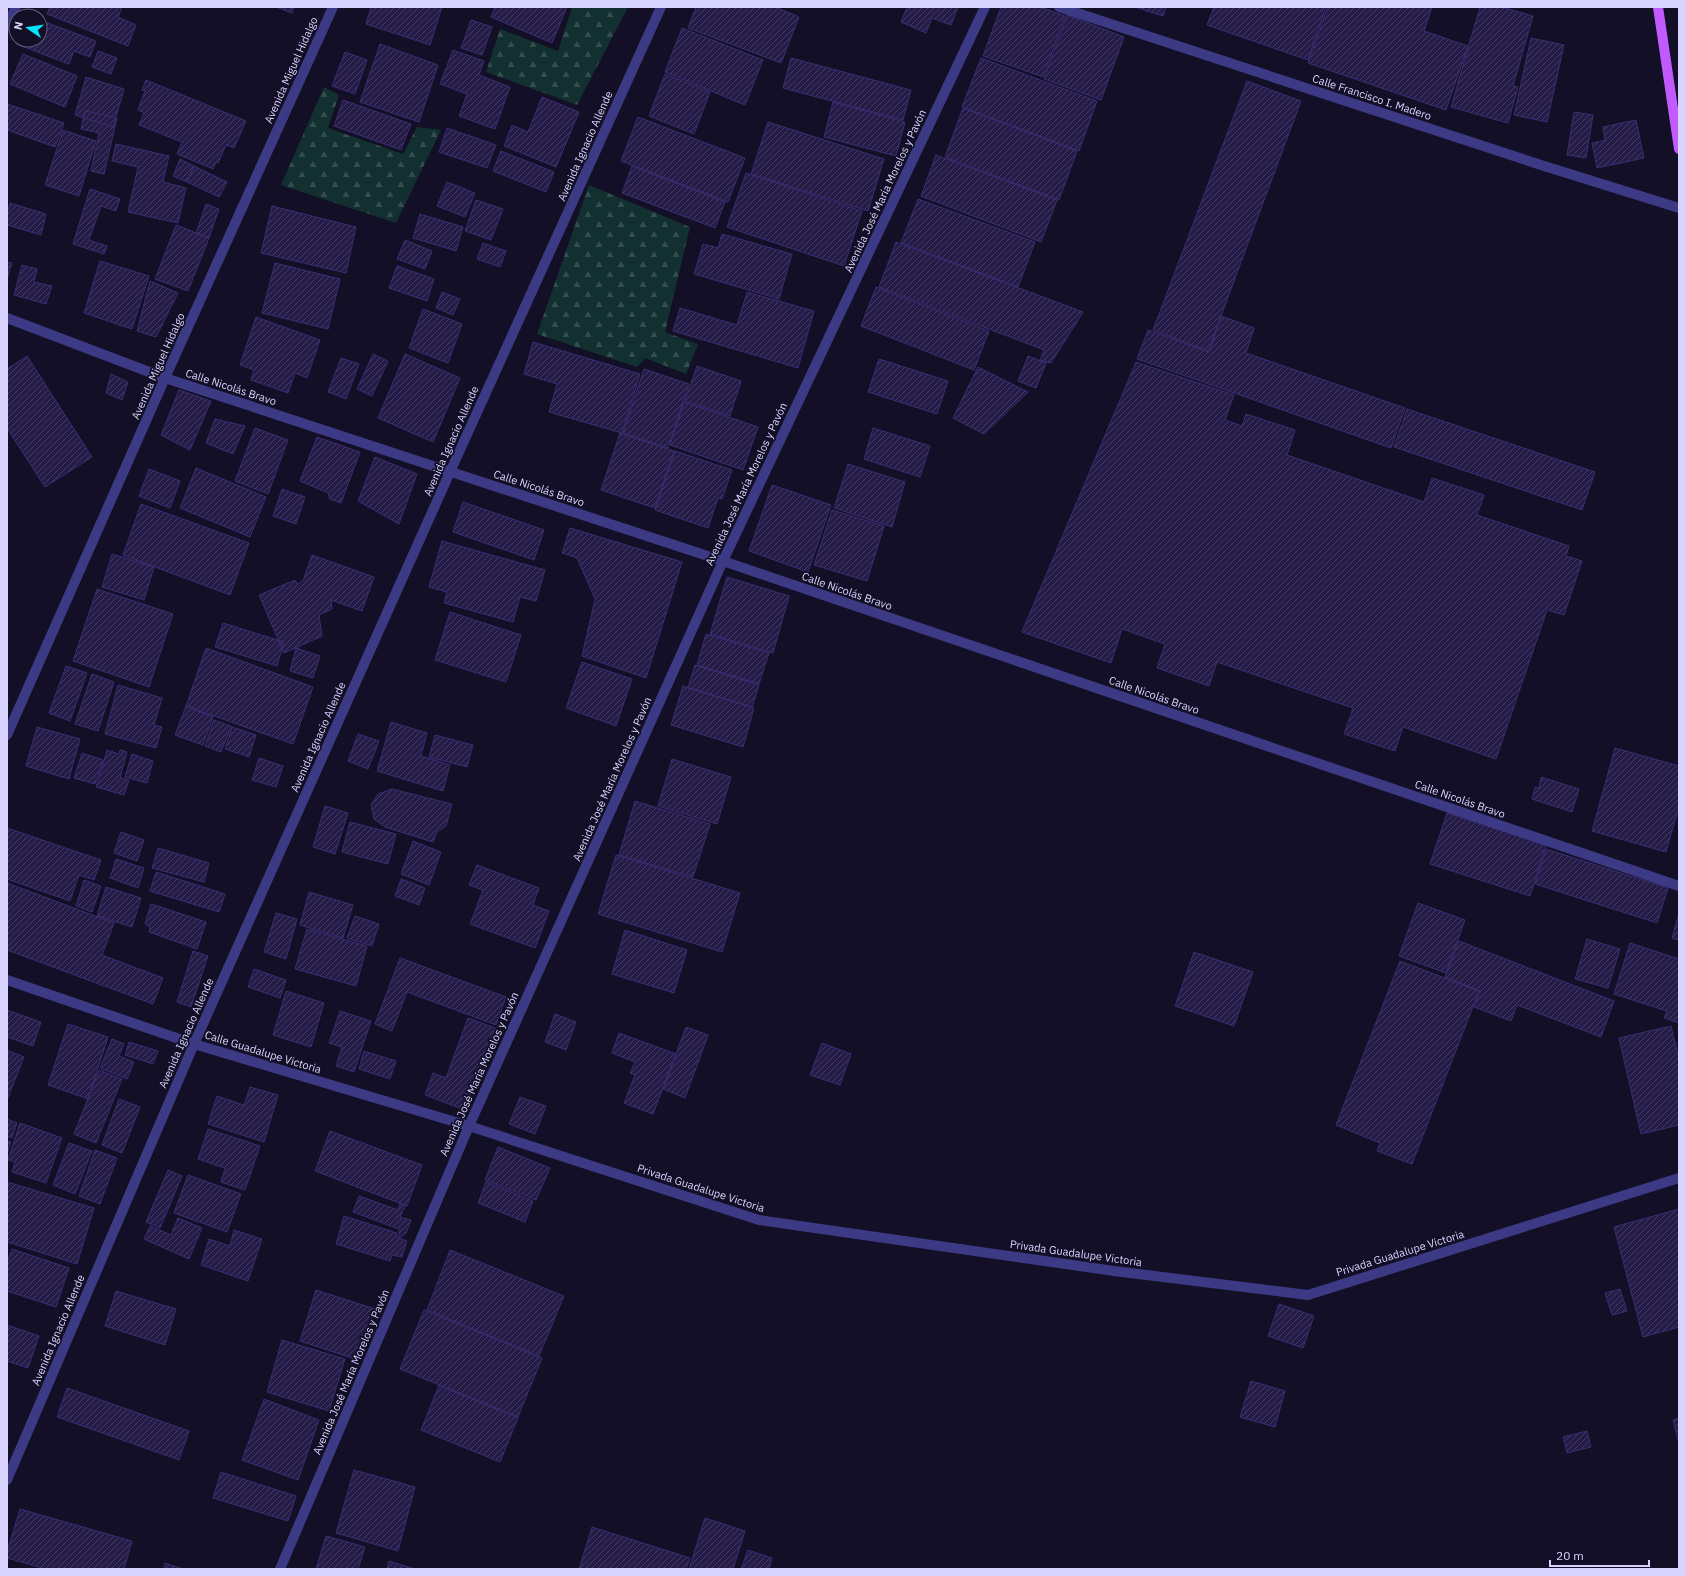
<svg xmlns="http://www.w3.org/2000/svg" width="1686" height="1576" viewBox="0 0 1686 1576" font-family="'IBM Plex Sans',sans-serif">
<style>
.forest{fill:url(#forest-firs)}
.building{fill:url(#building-hatch);stroke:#3b2d73}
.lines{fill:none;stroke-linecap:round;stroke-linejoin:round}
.minor{stroke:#3d3a85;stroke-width:10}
.major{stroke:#c25bff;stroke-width:10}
.labels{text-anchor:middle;stroke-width:3.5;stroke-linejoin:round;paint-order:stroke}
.street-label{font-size:11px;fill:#d9d4ff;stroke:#130f26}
</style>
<defs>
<pattern id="forest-firs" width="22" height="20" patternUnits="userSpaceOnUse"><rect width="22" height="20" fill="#12302f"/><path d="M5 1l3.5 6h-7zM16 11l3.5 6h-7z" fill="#344d4e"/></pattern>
<pattern id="building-hatch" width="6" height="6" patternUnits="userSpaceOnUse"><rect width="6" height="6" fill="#241b47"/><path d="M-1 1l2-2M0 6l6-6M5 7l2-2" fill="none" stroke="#433b63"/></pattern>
</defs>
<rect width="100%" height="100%" fill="#130f26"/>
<path class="forest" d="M572,7H628L577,105L486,72L500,29L558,51Z
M324,87L339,95L328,128L403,154L417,127L441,130L396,223L281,185Z
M589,185L690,227L665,332L698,344L686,374L645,358L637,367L537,334Z"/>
<path class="building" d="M50,7H122L118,17L136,25L128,46L47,14Z
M276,7H294L292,13Z
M371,7H442L430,45L366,24Z
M495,7H567L552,43L491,17Z
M696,7H775L799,17L781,63L688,28Z
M907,7H958L951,25L932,18L926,33L901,22Z
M1001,7H1040L1065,16L1043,77L983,56Z
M1135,7H1166L1163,16Z
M1214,7H1326L1308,60L1207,25Z
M1328,7H1432L1424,31L1468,46L1446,110L1308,63Z
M1480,7H1502L1533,16L1513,86L1518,87L1508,123L1451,107Z
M1067,15L1124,37L1101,100L1044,79Z
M40,20L96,41L90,57L74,51L69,64L16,44L17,40H40Z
M471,20L492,27L482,55L461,48Z
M682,28L763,60L745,105L665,72Z
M1531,38L1564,45L1547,122L1514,115Z
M380,44L438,65L419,122L360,102Z
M453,50L484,61L479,75L510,87L495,129L459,116L467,94L440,84Z
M98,51L117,58L111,74L92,67Z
M345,52L367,60L355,94L332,86Z
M23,54L77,76L65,107L10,84Z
M791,58L911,90L903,120L783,88Z
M981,58L1097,101L1079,151L962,107Z
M665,74L710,92L694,134L649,116Z
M86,77L124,89L113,127L75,115Z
M146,80L246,121L234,148L226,145L218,163L216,162L213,169L177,154L182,142L139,125L144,113L138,110L145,91L142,90Z
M1247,81L1301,101L1208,351L1153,330Z
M542,97L579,112L556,167L504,146L512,125L528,132Z
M343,100L411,124L401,150L334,126Z
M833,102L905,122L896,156L824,137Z
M7,104L64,123L55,147L7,130L10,119H7Z
M963,108L1077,151L1059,200L945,157Z
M85,111L117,118L104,174L91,171L99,133L81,129Z
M1574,112L1593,115L1586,158L1567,155Z
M638,117L745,158L728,202L621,161Z
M1636,120L1644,158L1597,168L1592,143L1605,140L1603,127Z
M768,122L884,159L868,211L751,174Z
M447,128L496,145L487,168L439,152Z
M63,130L96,141L79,196L45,185Z
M116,144L169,156L163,182L186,188L178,223L128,212L138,167L112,161Z
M501,151L554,172L546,192L493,171Z
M936,155L1057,200L1041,242L921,196Z
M180,159L194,166L187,182L173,176Z
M194,166L227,182L219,197L187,182Z
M632,166L725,202L715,228L622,193Z
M746,173L862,211L844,266L727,227Z
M447,182L475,193L465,217L437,206Z
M90,189L120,199L116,211L101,206L89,240L107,246L104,254L73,244Z
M918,199L1035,242L1018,287L901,243Z
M476,200L503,209L491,240L465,231Z
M10,203L46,214L41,235L7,225V215Z
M206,204L219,209L209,238L196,233Z
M272,206L356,227L346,273L261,253Z
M420,214L463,227L456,251L413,238Z
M176,225L209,238L188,291L155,279Z
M722,234L792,254L779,299L694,274L703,244L718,248Z
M405,240L432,251L425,269L397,259Z
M896,242L1083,312L1051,363L1040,360L1044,350L879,287Z
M483,243L506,251L500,267L477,259Z
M100,261L149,276L132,329L84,313Z
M7,262L12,263L7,279Z
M275,263L340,279L328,329L262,313Z
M22,265L37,269L34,282L52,286L46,304L14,295Z
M397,266L434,279L427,301L389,288Z
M150,281L178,293L156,337L137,331Z
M876,287L989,331L974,370L861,326Z
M442,292L460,299L453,315L436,308Z
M747,292L814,311L798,368L673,331L680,308L737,325Z
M423,309L462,324L448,363L409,348Z
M1221,316L1254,328L1246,353L1405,408L1391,448L1137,359L1148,330L1209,352Z
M256,317L320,340L307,378L295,373L288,393L251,380L254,370L240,365Z
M533,342L640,374L622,433L549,412L557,384L524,374Z
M373,354L388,361L372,396L357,389Z
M405,354L460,378L433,442L378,418Z
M27,356L92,457L45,487L7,428V369Z
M1028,356L1046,363L1036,388L1018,381Z
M341,358L359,364L346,399L328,392Z
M879,359L948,381L937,414L868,392Z
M1136,362L1234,395L1225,420L1242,426L1246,414L1295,430L1287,455L1424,502L1432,478L1484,495L1477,515L1569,546L1566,556L1582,561L1564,615L1547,610L1496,759L1403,727L1395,751L1344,734L1353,708L1217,662L1209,686L1157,668L1165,644L1122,629L1111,663L1022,632Z
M697,366L741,381L730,416L685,401Z
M978,367L1028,392L984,434L953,418Z
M644,369L689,384L668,448L623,433Z
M111,374L128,382L122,400L106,393Z
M179,390L211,401L190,450L161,435Z
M684,402L758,427L743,470L670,445Z
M1407,409L1595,472L1582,510L1394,447Z
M215,419L245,426L233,454L206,443Z
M255,428L288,440L268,494L235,481Z
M873,428L930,446L920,477L864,459Z
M620,433L674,451L655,508L601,490Z
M317,437L360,452L341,503L330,499L328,493L300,481Z
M675,451L732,470L722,499L718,498L708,528L655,510Z
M375,457L417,474L399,524L358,501Z
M848,464L905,482L892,527L834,508Z
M196,468L266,497L250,537L180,508Z
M149,469L180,481L170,508L139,496Z
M772,485L831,505L808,572L749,551Z
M282,489L305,497L296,524L273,516Z
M463,502L544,530L534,560L453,532Z
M141,504L249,543L230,595L123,555Z
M832,510L884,526L867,581L814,565Z
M570,528L682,562L646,678L582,656L595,599L577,558L562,553Z
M442,541L545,570L536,601L520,597L513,622L444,603L447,592L429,587Z
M112,554L154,567L144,600L102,587Z
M312,555L374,577L362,611L331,600L332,609L319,615L322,636L284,653L259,595L295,580L297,584L303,581Z
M727,577L789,596L773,653L710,634Z
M97,589L173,614L149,687L73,661Z
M450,612L521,635L506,682L435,660Z
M223,623L284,642L277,666L215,647Z
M706,634L769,653L759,684L697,665Z
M206,648L313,687L293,744L186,706Z
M296,648L320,656L313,678L290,671Z
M582,662L632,679L616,726L566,708Z
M695,665L759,685L752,707L688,688Z
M66,666L87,673L70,721L49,713Z
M92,674L114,682L98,731L75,724Z
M118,685L162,698L154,725L162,727L156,748L105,734Z
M683,686L754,708L743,747L671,725Z
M186,706L213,717L203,745L175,735Z
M214,720L231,726L221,752L205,746Z
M391,722L427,733L421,756L450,765L443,791L377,771Z
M37,727L80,739L69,779L26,766Z
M232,727L256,735L249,757L225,749Z
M358,734L379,741L368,769L348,761Z
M435,735L473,745L467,767L429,757Z
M1615,748L1679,766V806L1666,852L1592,831Z
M107,750L119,754L120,750L127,752L120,778L129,780L124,795L96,787Z
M82,753L103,760L95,784L74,778Z
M132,754L153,761L147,783L125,777Z
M259,758L283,766L276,787L252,780Z
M672,759L731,777L717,824L658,806Z
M1541,777L1579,789L1572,812L1532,799L1535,787L1539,788Z
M392,789L452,804L446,826L437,832L433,842L385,827L374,819L371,805L378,794Z
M635,801L710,824L693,877L619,855Z
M325,806L348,813L335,854L313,847Z
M1447,813L1546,845L1530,896L1430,864Z
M350,822L396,834L388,864L342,852Z
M7,828L101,860L94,880L79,875L70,901L7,879Z
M121,832L144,840L137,861L114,853Z
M413,841L441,852L429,885L401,874Z
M158,848L209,863L204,882L152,868Z
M1546,849L1668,888L1657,923L1535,884Z
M616,855L740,893L722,952L598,914Z
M116,859L144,868L138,888L110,878Z
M477,865L539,888L533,905L549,911L535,948L470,924L483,890L469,885Z
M156,872L225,894L219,912L150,891Z
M401,879L425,888L419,905L395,896Z
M84,880L101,886L92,912L76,906Z
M7,883L114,923L102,955L163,978L153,1004L7,950Z
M106,887L141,898L132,927L97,916Z
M309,892L353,905L343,938L300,925Z
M1418,903L1465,920L1446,973L1399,956Z
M151,904L206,922L197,949L149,932L150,927L145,924Z
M276,913L297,919L286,959L264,952Z
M1679,913V940L1672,938Z
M355,916L379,924L372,946L347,938Z
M307,929L367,946L356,986L295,969Z
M625,930L687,950L674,993L612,974Z
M1587,939L1620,949L1608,988L1575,979Z
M1459,941L1614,1001L1601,1037L1517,1005L1511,1021L1474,1007L1480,991L1445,977Z
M1630,943L1679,959V1023L1664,1018L1667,1011L1614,994Z
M193,951L208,956L191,1007L177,1002Z
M1194,952L1253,972L1234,1026L1175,1006Z
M400,958L506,997L496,1025L407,992L392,1031L375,1024Z
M1400,961L1479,991L1412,1164L1377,1151L1380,1143L1336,1125Z
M254,969L286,980L280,998L248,987Z
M286,991L324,1003L311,1047L273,1035Z
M7,1010L41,1022L33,1046L7,1037Z
M340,1011L371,1021L354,1072L336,1066L342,1047L329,1043Z
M555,1014L576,1022L566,1050L545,1042Z
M468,1018L495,1028L465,1110L425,1095L433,1073L446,1078Z
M68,1024L108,1037L88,1099L48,1085Z
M1671,1026L1679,1059V1125L1641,1134L1619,1038Z
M686,1027L708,1035L685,1098L663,1089Z
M619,1033L676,1054L653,1114L624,1103L635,1075L630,1073L635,1062L612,1053Z
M112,1039L124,1044L119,1056L134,1062L127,1079L100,1068Z
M129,1042L158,1051L153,1064L125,1055Z
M822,1043L851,1054L840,1085L810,1075Z
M7,1050L24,1057L7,1100Z
M364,1051L396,1061L390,1079L359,1069Z
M99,1070L122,1079L96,1143L74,1134Z
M250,1087L278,1095L264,1142L208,1124L217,1096L244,1105Z
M520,1097L546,1106L535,1134L509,1124Z
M119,1099L140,1107L122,1153L102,1145Z
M7,1119L17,1123L12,1138L7,1136Z
M20,1123L62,1138L46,1183L12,1172L15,1162L8,1160Z
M208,1129L260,1146L245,1190L221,1182L225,1168L198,1159Z
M330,1131L422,1165L407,1206L315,1171Z
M7,1141L11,1142L7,1154Z
M69,1143L92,1151L75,1194L53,1185Z
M498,1147L550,1168L536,1200L485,1180Z
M95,1150L117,1158L100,1204L79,1196Z
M168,1170L182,1176L160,1228L146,1222Z
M188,1175L241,1194L227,1232L174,1213Z
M7,1182L94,1208L77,1264L7,1242Z
M486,1182L533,1201L525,1222L478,1203Z
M359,1196L398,1210L400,1204L405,1206L400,1217L411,1220L406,1233L399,1238V1229L353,1212Z
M1679,1209V1327L1643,1337L1614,1227Z
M344,1216L397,1233L396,1237L407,1241L402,1257L392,1255L390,1261L336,1244Z
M178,1218L202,1228L189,1259L144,1239L150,1226L171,1235Z
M234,1230L262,1239L248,1281L201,1265L209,1239L230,1246Z
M12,1249L69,1268L56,1307L7,1291V1263Z
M450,1250L564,1296L539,1356L427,1310Z
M1620,1289L1627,1311L1612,1315L1605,1293Z
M316,1290L375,1309L358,1360L300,1341Z
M116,1291L176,1309L165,1345L105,1326Z
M1279,1304L1314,1316L1303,1348L1268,1336Z
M424,1310L542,1358L518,1417L400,1369Z
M7,1325L39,1336L28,1368L7,1361Z
M282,1340L345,1359L329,1411L267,1392Z
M1251,1381L1285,1391L1275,1427L1240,1417Z
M439,1385L518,1418L500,1462L421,1430Z
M67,1388L189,1431L179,1460L57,1417Z
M264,1399L319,1420L298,1480L242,1460Z
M1679,1418V1443L1673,1420Z
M1587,1431L1591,1447L1567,1453L1563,1437Z
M354,1470L415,1487L398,1551L336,1533Z
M221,1472L296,1496L288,1521L213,1498Z
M20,1509L132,1541L124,1569H46L7,1558V1552Z
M705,1518L745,1531L733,1569H689Z
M592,1527L690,1558L686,1569H579Z
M326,1536L365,1547L358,1569H316Z
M748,1550L772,1558L769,1569H741Z
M389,1561L415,1569H387Z
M165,1563L183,1569H164Z"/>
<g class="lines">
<path class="minor" d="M1059,7L1541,165L1679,208
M7,26L16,7
M7,318L165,378L723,561L1679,886
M7,735L165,378L333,7
M7,980L194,1044L469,1126L759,1220L1114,1271L1308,1295L1679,1178
M7,1480L194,1044L450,472L661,7
M280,1569L469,1126L723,561L985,7"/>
<path class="major" d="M1658,7L1679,149"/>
</g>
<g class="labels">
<g class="street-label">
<text transform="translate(291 70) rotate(-66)" y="4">Avenida Miguel Hidalgo</text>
<text transform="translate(1372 97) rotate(18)" y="4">Calle Francisco I. Madero</text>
<text transform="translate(585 146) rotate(-66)" y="4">Avenida Ignacio Allende</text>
<text transform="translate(885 191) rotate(-65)" y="4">Avenida José María Morelos y Pavón</text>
<text transform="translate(158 366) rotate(-66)" y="4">Avenida Miguel Hidalgo</text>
<text transform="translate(231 387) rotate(18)" y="4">Calle Nicolás Bravo</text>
<text transform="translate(451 441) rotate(-66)" y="4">Avenida Ignacio Allende</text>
<text transform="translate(746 484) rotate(-65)" y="4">Avenida José María Morelos y Pavón</text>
<text transform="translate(539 488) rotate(18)" y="4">Calle Nicolás Bravo</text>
<text transform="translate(847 591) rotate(19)" y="4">Calle Nicolás Bravo</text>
<text transform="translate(1154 695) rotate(19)" y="4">Calle Nicolás Bravo</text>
<text transform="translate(318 737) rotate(-66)" y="4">Avenida Ignacio Allende</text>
<text transform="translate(612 779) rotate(-66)" y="4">Avenida José María Morelos y Pavón</text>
<text transform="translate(1460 799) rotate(19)" y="4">Calle Nicolás Bravo</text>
<text transform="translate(186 1033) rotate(-66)" y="4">Avenida Ignacio Allende</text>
<text transform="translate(263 1052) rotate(17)" y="4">Calle Guadalupe Victoria</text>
<text transform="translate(479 1074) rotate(-66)" y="4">Avenida José María Morelos y Pavón</text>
<text transform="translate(701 1188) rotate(18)" y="4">Privada Guadalupe Victoria</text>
<text transform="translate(1076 1253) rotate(8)" y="4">Privada Guadalupe Victoria</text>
<text transform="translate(1400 1253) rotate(-17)" y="4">Privada Guadalupe Victoria</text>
<text transform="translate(58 1330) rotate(-67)" y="4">Avenida Ignacio Allende</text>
<text transform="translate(351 1372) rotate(-67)" y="4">Avenida José María Morelos y Pavón</text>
</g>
</g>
<rect width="1686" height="1576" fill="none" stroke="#d9d4ff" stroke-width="16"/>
<g transform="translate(28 28) rotate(283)"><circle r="19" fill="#130f26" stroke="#625e7d"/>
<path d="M0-3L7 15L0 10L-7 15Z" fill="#00e5ff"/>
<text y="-6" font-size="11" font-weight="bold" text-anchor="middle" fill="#d9d4ff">N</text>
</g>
<path d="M1550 1560v6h99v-6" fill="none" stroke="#d9d4ff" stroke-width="2"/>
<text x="1556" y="1560" font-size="12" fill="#d9d4ff" stroke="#130f26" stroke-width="3" paint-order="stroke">20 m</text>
</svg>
